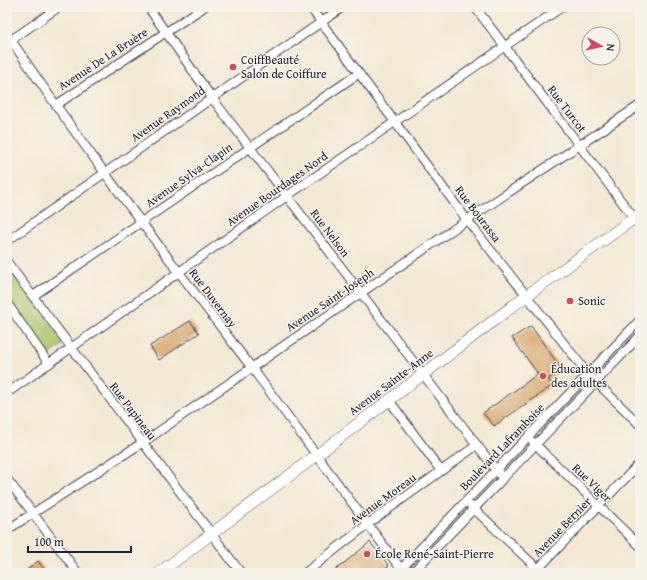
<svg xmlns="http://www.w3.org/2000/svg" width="647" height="580" viewBox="0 0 647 580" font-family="'Gentium Book Plus',serif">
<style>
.green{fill:#aec469;stroke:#687352}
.building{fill:#d8a86f}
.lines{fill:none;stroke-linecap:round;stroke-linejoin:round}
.minor-casing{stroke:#414052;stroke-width:10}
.major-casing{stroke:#414052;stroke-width:12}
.minor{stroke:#fff;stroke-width:8}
.major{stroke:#fff;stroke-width:11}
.poi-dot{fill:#d1495b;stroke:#f7f3e8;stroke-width:1.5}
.labels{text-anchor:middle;stroke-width:3;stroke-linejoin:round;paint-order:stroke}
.street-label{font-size:12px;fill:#22223b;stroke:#f7f3e8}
.poi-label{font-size:12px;fill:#22223b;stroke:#f7f3e8;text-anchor:start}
</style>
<rect width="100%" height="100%" fill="#f7f3e8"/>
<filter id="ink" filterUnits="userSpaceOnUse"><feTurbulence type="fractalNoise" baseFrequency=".025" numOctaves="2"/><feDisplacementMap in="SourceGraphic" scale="8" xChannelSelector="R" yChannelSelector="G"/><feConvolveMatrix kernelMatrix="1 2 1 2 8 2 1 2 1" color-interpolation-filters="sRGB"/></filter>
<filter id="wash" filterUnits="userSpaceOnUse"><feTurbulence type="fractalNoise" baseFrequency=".012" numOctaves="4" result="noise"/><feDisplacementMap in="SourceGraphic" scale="16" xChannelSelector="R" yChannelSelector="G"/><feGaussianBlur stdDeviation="0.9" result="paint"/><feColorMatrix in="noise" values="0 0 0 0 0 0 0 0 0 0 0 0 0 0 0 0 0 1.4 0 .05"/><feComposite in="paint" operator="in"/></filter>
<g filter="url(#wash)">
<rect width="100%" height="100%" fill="#f3e9d4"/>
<path class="green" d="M7,267L65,343L48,356L7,294Z"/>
<g id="blocks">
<path class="building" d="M190,321L199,333L159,360L150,346Z
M531,326L562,370L548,379L553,385L494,426L483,413L538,374L512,338Z
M370,542L389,566L380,573H378L376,570L373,573H332Z
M38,561L47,573H23Z"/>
</g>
</g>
<g filter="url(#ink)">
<use href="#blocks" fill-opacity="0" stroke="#414052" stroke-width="1"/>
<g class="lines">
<defs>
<path id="minor" d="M148,7L212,98L503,479
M310,7L467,220L588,374L640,425
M475,7L640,226
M638,7L640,10
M7,34C84,149 168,258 252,368C302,435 352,502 401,569L406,573
M11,40L59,7
M56,105L204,7
M7,241L343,7
M7,262L241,573
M33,296L358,74
M7,303L49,364
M7,393L287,196L562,7
M389,400L441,471
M533,442L640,546
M7,479L78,573
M471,506L541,572
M7,530L142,443L467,220L640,105
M398,572L640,320
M305,573L368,524L477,445
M412,573L640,336
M534,573L640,463"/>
<path id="major" d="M159,573L317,455L526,296L640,214"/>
</defs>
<use href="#minor" class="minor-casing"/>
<use href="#major" class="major-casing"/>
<use href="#minor" class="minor"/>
<use href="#major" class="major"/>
</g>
</g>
<g class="poi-dot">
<circle cx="233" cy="67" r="4"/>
<circle cx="570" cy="301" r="4"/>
<circle cx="543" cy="376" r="4"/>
<circle cx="367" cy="554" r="4"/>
</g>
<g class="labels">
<g class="street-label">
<text transform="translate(103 59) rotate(-33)" y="4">Avenue De La Bruère</text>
<text transform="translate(567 109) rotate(53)" y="4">Rue Turcot</text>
<text transform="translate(168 114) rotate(-35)" y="4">Avenue Raymond</text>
<text transform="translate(189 175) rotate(-35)" y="4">Avenue Sylva-Clapin</text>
<text transform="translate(277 189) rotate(-35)" y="4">Avenue Bourdages Nord</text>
<text transform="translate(478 214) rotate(53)" y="4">Rue Bourassa</text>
<text transform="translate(330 233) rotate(53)" y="4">Rue Nelson</text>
<text transform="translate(213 298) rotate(53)" y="4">Rue Duvernay</text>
<text transform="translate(330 300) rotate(-34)" y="4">Avenue Saint-Joseph</text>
<text transform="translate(391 382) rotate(-37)" y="4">Avenue Sainte-Anne</text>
<text transform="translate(133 411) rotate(53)" y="4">Rue Papineau</text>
<text transform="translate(502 447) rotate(-46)" y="4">Boulevard Laframboise</text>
<text transform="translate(592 483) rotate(44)" y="4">Rue Viger</text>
<text transform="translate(383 499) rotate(-36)" y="4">Avenue Moreau</text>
<text transform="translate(562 527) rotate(-46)" y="4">Avenue Bernier</text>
</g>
<g class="poi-label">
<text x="241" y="64">CoiffBeauté<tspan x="241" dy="14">Salon de Coiffure</tspan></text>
<text x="578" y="305">Sonic</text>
<text x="551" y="373">Éducation<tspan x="551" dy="14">des adultes</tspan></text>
<text x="375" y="558">École René-Saint-Pierre</text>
</g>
</g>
<rect width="647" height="580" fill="none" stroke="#f7f3e8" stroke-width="24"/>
<g transform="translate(601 46) rotate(98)"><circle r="19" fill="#f7f3e8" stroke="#a29fa3"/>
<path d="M0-3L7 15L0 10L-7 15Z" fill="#d1495b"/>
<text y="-6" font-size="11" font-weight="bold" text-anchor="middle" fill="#22223b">N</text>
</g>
<path d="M28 546v6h103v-6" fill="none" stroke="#22223b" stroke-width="2"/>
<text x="34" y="546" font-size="12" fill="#22223b" stroke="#f7f3e8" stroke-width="3" paint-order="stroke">100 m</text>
</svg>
